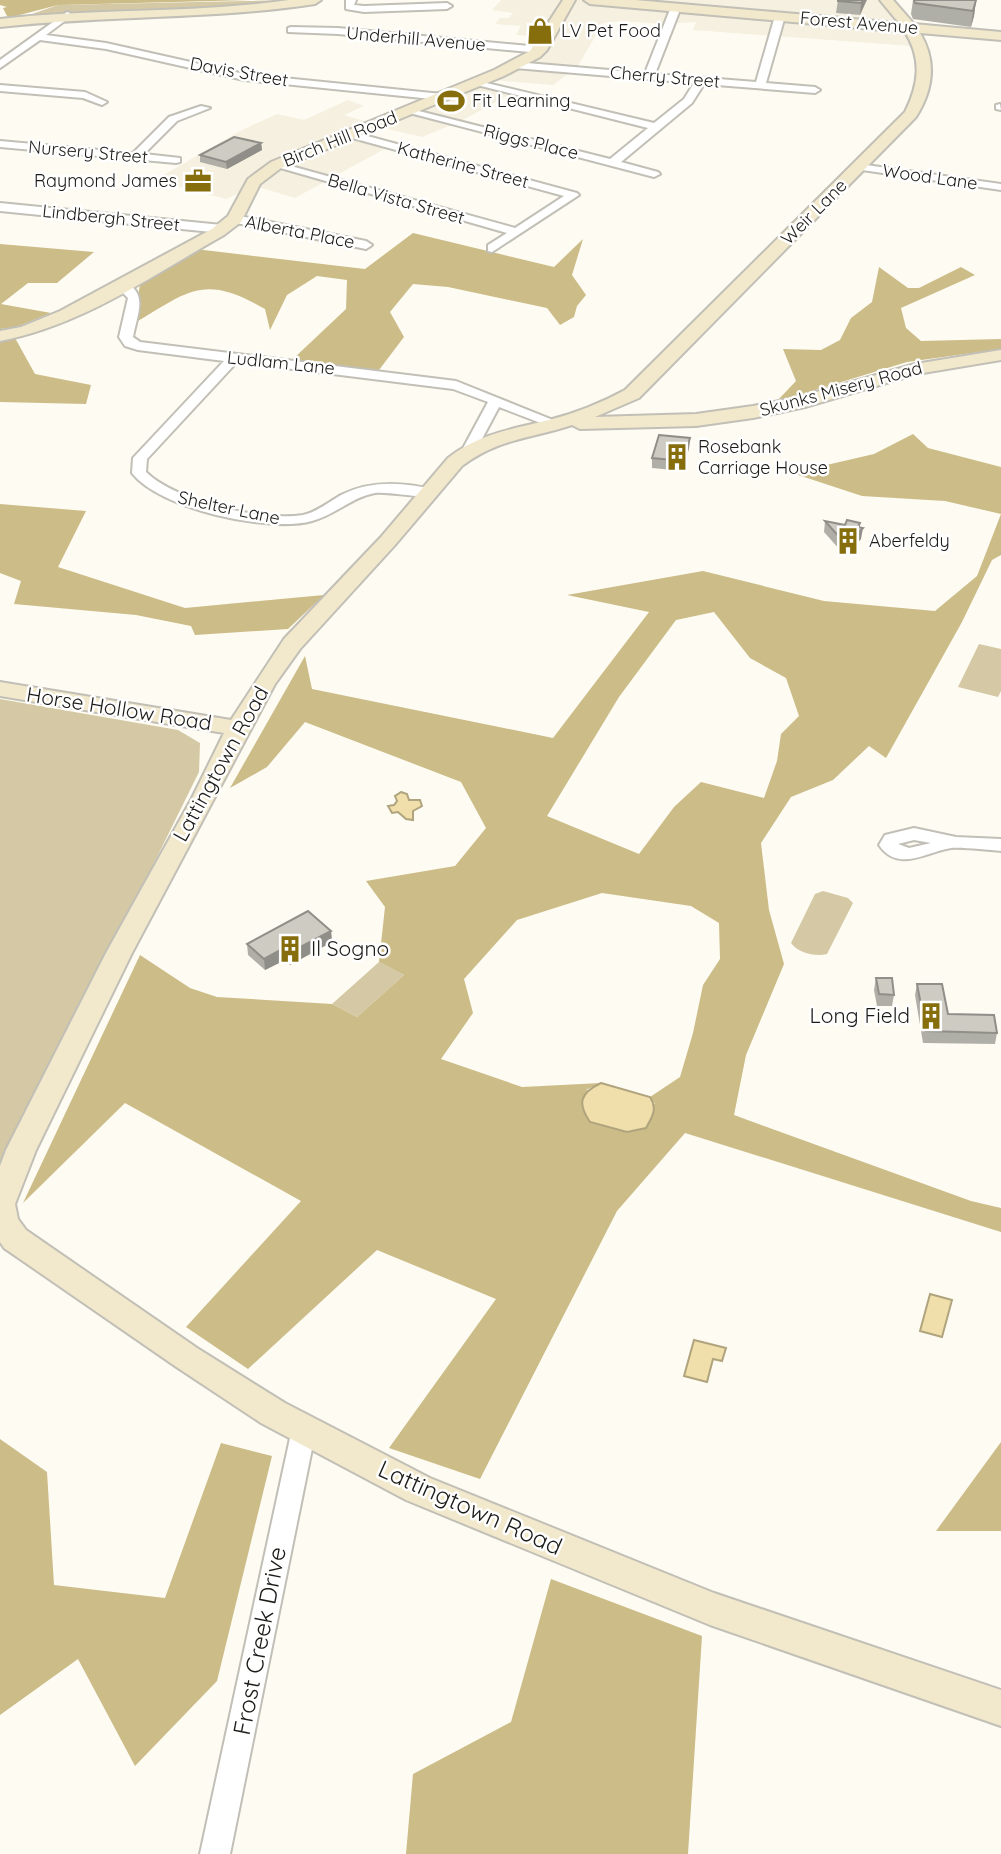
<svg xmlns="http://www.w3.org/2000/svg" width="1001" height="1854" viewBox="0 0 1001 1854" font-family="Quicksand,sans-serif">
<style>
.built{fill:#f5f0df}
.green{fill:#d4c9a4}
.forest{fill:#ccbc88;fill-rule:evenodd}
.water{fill:#f0dfaa;stroke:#b0a47e;stroke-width:2}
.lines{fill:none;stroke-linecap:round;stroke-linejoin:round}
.street-casing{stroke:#c1bfb6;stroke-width:4}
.secondary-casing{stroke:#c1bfb6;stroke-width:4}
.street{fill:#fff;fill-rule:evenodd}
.secondary{fill:#f2e9cc;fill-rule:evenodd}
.wall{fill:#b0afa7}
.shaded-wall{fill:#908e88}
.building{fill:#cdcbc2;stroke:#908e88;stroke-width:2}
.labels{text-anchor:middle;stroke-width:5;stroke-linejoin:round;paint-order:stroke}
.far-street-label{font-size:18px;fill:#1c1b18;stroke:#fff}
.far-poi-label{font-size:18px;fill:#1c1b18;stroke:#fff;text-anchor:start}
.street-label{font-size:21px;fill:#1c1b18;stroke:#fff}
.poi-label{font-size:21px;fill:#1c1b18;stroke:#fff;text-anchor:start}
.near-street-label{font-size:24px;fill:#1c1b18;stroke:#fff}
</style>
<rect width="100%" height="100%" fill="#fefbf2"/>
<path class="built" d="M501,0H881L914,40L912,46L693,30L696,22L662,24L622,21L603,23L578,66L553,85L493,80L543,54L541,37L516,35L521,26L495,24L500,18H509L513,13L492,10Z
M464,83L509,95L459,122L422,137L379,127L353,137L386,148L295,198L255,186L226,199L155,180L242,130L277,114L304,120L348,100L364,106L344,115L368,122Z"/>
<path class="green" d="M292,0C205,15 114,7 26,16L58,5Z
M979,644L1001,649V691L998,697L958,687Z
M0,699L178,730L200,743L199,772L0,1175Z
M823,891L848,898L853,903L827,954C816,957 798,953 791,943L815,894Z
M379,962L404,975L357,1017L332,1004Z"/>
<path class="forest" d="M0,0H251L58,5L8,18L3,8L7,7L0,5Z
M413,233L554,267L583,239L572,275L586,295L577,306L574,317L560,325L547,308L448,287L413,284L390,312L404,337L379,370L292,360L346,309L347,280L317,276L287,295L270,330L265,309C203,273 189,291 133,324L141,279L195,249L365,269Z
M0,244L94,252L57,283H28L1,304L51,313L16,327L0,329Z
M879,267L908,288H919L961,267L975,275L901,308L906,328L921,341L1001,339V349L907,362L776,402L796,381L783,349L821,350L840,340L851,318L872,302Z
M15,338L35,374L91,385L86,404L0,402V341Z
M913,434L928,448L1001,467V555L992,560L962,622L886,758L869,746L833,780L791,797L761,843L769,910L784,964L746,1055L734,1115L971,1201L1001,1208V1232L685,1133L617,1211L480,1479L389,1448L496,1299L377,1250L248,1369L186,1327L301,1201L125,1103L23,1203L140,955L190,988L217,997L332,1004L357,1017L404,975L379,962L385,907L366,881L455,866L486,828L461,782L305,722L267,767L230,788L305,656L312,689L553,738L649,612L567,595L703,571L824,601L935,611L977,576L1001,514L945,501L862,496L792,473L874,454ZM714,612L750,658L786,678L799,716L781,734L777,761L764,798L701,782L674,807L639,854L547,816L619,697L676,620ZM602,893L691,906L719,923L720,959L703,985L693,1033L680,1077L650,1097L655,1104L586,1090L601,1083L522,1087L441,1059L473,1013L464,979L517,920Z
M0,504L86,511L58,567L185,608L324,595L288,629L195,635L191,626L136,615L14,604L21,581L0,573Z
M0,1439L47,1472L54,1585L165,1598L221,1443L272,1456L217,1681L135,1766L78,1659L0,1715Z
M1001,1442V1531H936Z
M551,1579L702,1636L688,1854H406L413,1774L511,1722Z"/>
<path class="water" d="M401,792L407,794L409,800H420L422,806L413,811V820L406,819L398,812L392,813L388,806L394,805L397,801L395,796Z
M601,1083L650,1097C658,1109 652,1117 646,1128L627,1132L590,1122C577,1103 580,1093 601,1083Z
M930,1294L952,1300L942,1337L920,1331Z
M694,1340L726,1348L722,1361L713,1359L707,1382L684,1376Z"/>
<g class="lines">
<defs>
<path id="street" d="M346,0H356L354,5L364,6L447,3L452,6L447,9L364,12L346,9Z
M676,4L681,7L655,74L756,82L775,16L780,13L785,16L766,83L815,87L820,90L815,93L704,84L692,103L621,162L658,172L660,174L654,177L402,111L407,108L610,159L648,128L469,83L474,80L654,123L684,99L694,83L515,68L510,65L515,62L645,73L671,7Z
M67,12L70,13V17L46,35L106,43L244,74L442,94L447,97L442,100L244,80L106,49L40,40L0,68V60Z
M291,27L338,28L540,47L545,50L540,53L338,34L288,32V28Z
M0,85L85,92L107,102L102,105L83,98L0,91Z
M1000,104L1001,110L996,109V105Z
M201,106L210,108L177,121L144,154L180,158V162L176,163L0,147V141L133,153L169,117Z
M349,131L577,193L579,195L492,252L488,251V245L507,233L270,165L280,163L515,228L564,196L345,136V132Z
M859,164L1001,184V190L855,169L853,167Z
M0,203L222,225L228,229L222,233L0,211Z
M235,215L366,241L372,245L366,249L231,222V216Z
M121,281C150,291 137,314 133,337L140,342L456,381L563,424L556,428L551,427L499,407L475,452L468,456L461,452L488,402L453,389L237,362L147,459L146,472C175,501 263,522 303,515C317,512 329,502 341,495C371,480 404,482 435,490L437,493C429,501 390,491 375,493C352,497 335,515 312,521C269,533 160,509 132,473L133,458L224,361L138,350L125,346L119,337L128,298L115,285Z
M914,828L956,837L1001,839V851C988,850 962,847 951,848C926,852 898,873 879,845L885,835ZM914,840L931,843L909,848L898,844Z
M304,1419L313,1422L316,1429L230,1854H200L292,1429L295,1422Z"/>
<path id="secondary" d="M289,0H321L315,4C211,20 105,15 0,27V19C96,8 193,14 289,0Z
M563,0H575L547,50L540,57L504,76L281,168L260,184L241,222L224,235C153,275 81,326 0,341V331L21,327L60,311L212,229L228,216L248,179L271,162L494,70L530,51Z
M584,0H635L899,23L880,0H893L914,24L1001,32V40L920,33C937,61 933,90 916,117L639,398L595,417L696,414L753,406L795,398L915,364L1001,350V360L917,374L805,407L753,418L696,426L580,429L572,425C530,439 499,438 462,466L395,545L300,649L275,684L132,953L36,1150L15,1204L18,1219L26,1230L197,1348L285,1403L430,1478L714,1593L1001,1690V1726L710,1625L406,1500L261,1423L175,1366L4,1248L0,1242V1166L6,1150L106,953L192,798L224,733L0,696V682L231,720L284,639L381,537L448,458C479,434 512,429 549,420C576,413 601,403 625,390L905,112C919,84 922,59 905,32L590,4Z"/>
</defs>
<use href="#street" class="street-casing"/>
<use href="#secondary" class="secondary-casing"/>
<use href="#street" class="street"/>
<use href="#secondary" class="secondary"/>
</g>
<path class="wall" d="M838,0H867L860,15L836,13Z
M913,0H976L974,16L971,27L913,19L911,14Z
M261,143L262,150L227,169L200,162V155Z
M690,438L689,448L683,471L652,468V458Z
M825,521L859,528L861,539L848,552L840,550L824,532Z
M331,931L332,942L290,965L285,960L265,970L248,955L247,944Z
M876,978L894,995L892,1006H877L874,990Z
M917,984L948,1014L997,1033L995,1044L923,1043L915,995Z"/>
<path class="shaded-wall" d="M863,0H867L866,1L860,15L861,3Z
M976,0L974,16L971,27L973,11Z
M261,143L262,150L227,169L226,162Z
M690,438L689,448L683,471V461Z
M860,523L859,532L863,528L861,539L848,552L850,541Z
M331,931L332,942L290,965L289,953Z
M284,948L285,960L265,970L264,959Z"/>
<path class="building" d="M838,0H863L861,3L838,1Z
M914,0H976L973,11L915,3Z
M234,137L261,143L226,162L200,155Z
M659,435L690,438L683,461L652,458Z
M847,520L860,523L858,527L863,528L850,541L841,539L825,521L845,525Z
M308,911L331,931L289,953L284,948L264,959L247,944Z
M876,978H892L894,995L879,994Z
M917,984H942L948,1014L994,1015L997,1033L926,1031Z"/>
<defs>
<symbol id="shop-bare" viewBox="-9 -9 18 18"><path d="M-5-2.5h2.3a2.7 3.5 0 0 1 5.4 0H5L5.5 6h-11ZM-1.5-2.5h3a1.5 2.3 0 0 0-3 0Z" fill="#866e0c" stroke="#fff" stroke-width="2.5" paint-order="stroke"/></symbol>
<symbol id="stadium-bare" viewBox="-9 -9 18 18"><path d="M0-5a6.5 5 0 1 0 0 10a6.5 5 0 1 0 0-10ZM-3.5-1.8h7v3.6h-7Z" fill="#866e0c" stroke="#fff" stroke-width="2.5" paint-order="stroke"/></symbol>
<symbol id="office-bare" viewBox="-9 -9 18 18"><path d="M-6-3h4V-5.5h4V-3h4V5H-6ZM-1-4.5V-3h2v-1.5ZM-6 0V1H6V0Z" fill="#866e0c" stroke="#fff" stroke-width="2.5" paint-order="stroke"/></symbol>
<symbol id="building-bare" viewBox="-9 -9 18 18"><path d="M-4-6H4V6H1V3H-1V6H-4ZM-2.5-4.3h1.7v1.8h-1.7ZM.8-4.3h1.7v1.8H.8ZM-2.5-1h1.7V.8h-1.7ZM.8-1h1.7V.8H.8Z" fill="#866e0c" stroke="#fff" stroke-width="2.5" paint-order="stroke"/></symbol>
</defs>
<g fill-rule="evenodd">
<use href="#shop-bare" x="521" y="12" width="38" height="38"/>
<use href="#stadium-bare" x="432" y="82" width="38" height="38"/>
<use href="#office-bare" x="179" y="162" width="38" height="38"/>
<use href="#building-bare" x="658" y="438" width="38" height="38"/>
<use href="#building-bare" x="829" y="522" width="38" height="38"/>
<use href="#building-bare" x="271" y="930" width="38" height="38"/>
<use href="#building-bare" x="912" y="997" width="38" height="38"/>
</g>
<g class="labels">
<g class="far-street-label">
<text transform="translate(859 23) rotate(5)" y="6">Forest Avenue</text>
<text transform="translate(416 39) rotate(5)" y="6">Underhill Avenue</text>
<text transform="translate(239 72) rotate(10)" y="6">Davis Street</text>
<text transform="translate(665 77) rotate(5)" y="6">Cherry Street</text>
<text transform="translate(340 139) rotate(-22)" y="6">Birch Hill Road</text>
<text transform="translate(531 142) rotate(14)" y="6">Riggs Place</text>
<text transform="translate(88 152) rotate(5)" y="6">Nursery Street</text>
<text transform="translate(463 165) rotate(15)" y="6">Katherine Street</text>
<text transform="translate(930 177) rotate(8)" y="6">Wood Lane</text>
<text transform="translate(396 199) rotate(16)" y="6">Bella Vista Street</text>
<text transform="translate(814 212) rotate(-45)" y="6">Weir Lane</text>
<text transform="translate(111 218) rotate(6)" y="6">Lindbergh Street</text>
<text transform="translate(300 232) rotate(11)" y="6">Alberta Place</text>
<text transform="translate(281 363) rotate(6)" y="6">Ludlam Lane</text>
<text transform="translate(841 389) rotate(-15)" y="6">Skunks Misery Road</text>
<text transform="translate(229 508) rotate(12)" y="6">Shelter Lane</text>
</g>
<g class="far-poi-label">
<text x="561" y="37">LV Pet Food</text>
<text x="472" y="107">Fit Learning</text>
<text x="177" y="187" text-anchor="end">Raymond James</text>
<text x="698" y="453">Rosebank<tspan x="698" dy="21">Carriage House</tspan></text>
<text x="869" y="547">Aberfeldy</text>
</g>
<g class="street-label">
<text transform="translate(119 709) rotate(9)" y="7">Horse Hollow Road</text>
<text transform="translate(221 764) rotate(-61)" y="7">Lattingtown Road</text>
</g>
<g class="poi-label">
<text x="311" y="956">Il Sogno</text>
<text x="910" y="1023" text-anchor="end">Long Field</text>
</g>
<g class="near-street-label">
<text transform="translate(470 1508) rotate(24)" y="8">Lattingtown Road</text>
<text transform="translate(260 1641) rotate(-79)" y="8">Frost Creek Drive</text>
</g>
</g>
</svg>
